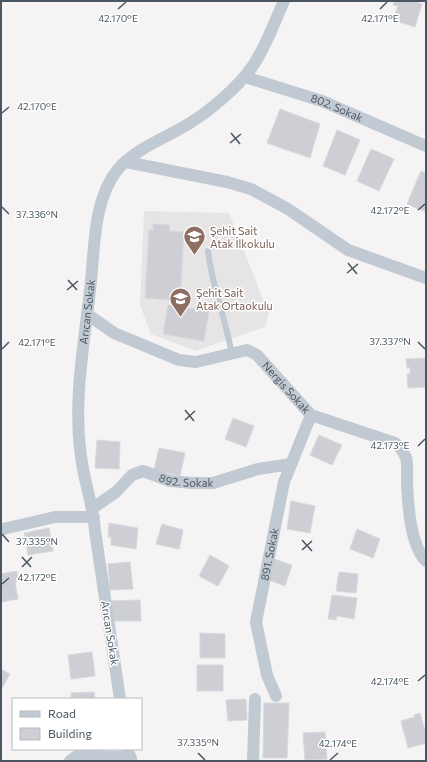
<svg xmlns="http://www.w3.org/2000/svg" width="427" height="762" viewBox="0 0 427 762" font-family="Commissioner,sans-serif">
<style>
.education{fill:#e6e4e5}
.building{fill:#cdcfd5;stroke:#d7d9de}
.lines{fill:none;stroke-linecap:round;stroke-linejoin:round}
.service{stroke:#c1cad2;stroke-width:6}
.minor{stroke:#c1cad2;stroke-width:12}
.tertiary{stroke:#c1cad2;stroke-width:15}
.ticks{fill:none;stroke:#4a5661;stroke-width:1.5}
.labels{text-anchor:middle;stroke-width:3;stroke-linejoin:round;paint-order:stroke}
.street-label{font-size:11px;fill:#4a5661;stroke:#fff}
.education-label{font-size:11px;fill:#785e54;stroke:#fff;text-anchor:start}
.ticks-label{font-size:10px;text-anchor:middle;fill:#4a5661;stroke:#fff;stroke-width:3;stroke-linejoin:round;paint-order:stroke}
</style>
<rect width="100%" height="100%" fill="#f5f3f3"/>
<path class="education" d="M144,211L229,213L269,314L265,327L195,351L151,334L140,305Z"/>
<path class="building" d="M395,1H414L422,4L415,27L393,20L398,6L393,5Z
M280,109L320,124L310,158L267,143Z
M337,130L360,140L345,175L323,166Z
M371,149L394,159L379,191L357,181Z
M421,171L426,173V212L407,204Z
M153,224L170,225L169,231L184,232L180,301L145,298L149,230H153Z
M168,305L209,311L204,341L163,334Z
M426,358V387L408,388L407,374H410V367L407,368L406,359Z
M233,418L254,426L246,447L225,439Z
M319,435L342,445L332,465L310,455Z
M97,440L120,442L119,469L95,468Z
M159,448L185,453L180,476L154,470Z
M291,501L315,506L310,533L287,529Z
M109,523L138,528L136,549L111,545V537H108Z
M162,524L183,530L179,549L156,544Z
M49,528L53,551L28,555L24,533Z
M357,529L380,539L373,558L350,549Z
M210,555L229,566L218,586L199,576Z
M274,559L292,565L285,586L266,579Z
M130,562L133,589L110,590L108,564Z
M17,571L18,581L15,582L18,599L1,602V574Z
M339,572L358,574L356,593L336,591Z
M332,595L357,598L354,619L337,616L336,620L328,619Z
M140,600L141,621H112L111,601Z
M200,633L225,634V658H200Z
M92,652L95,676L71,679L68,655Z
M197,665H223V691H197Z
M1,669L10,674L1,690Z
M94,692L95,699H71V693Z
M246,699L247,720L228,721L226,700Z
M264,703H289L287,758H263Z
M420,713L426,734V743L408,748L401,721L415,717L414,715Z
M325,732L327,759L305,760L303,733Z"/>
<g class="lines">
<path class="service" d="M208,251C212,286 226,320 232,355"/>
<g class="minor">
<path id="s1" d="M245,77L322,101L426,146"/>
<path d="M126,162L227,182L251,189L288,209L348,250L426,278"/>
<path id="s2" d="M87,314L114,333L179,360L196,362L247,350L257,355L311,415L395,443C400,447 404,452 406,458C408,465 407,475 407,483C408,504 410,545 426,561"/>
<path id="s3" d="M93,508L116,492L132,475L143,471L170,481L192,483H213L258,469L291,464"/>
<path d="M3,529L55,517H94"/>
<path id="s4" d="M276,696L267,675L256,622L284,482L311,415"/>
<path id="s5" d="M120,699L95,531C93,504 84,482 81,456C73,401 84,345 90,290C95,251 92,201 118,169C136,148 168,137 190,123C211,110 238,87 252,67C266,47 274,23 284,1"/>
<path d="M70,761L77,756L129,757L128,749"/>
<path d="M253,761L255,699"/>
</g>
<path class="tertiary" d="M129,757L130,761"/>
</g>
<path class="ticks" d="M118,9L126,2M380,9L387,2M2,113L9,107M231,133L240,144M230,143L241,134M2,207L9,214M418,210L425,204M348,263L357,274M347,273L358,264M68,280L77,290M67,290L78,281M418,342L425,349M2,349L9,342M185,410L194,421M185,420L195,411M418,446L425,439M2,534L9,542M302,540L312,551M302,550L312,541M22,557L31,567M22,567L32,557M2,584L9,578M418,681L425,675M198,753L205,760M330,760L338,753"/>
<defs>
<symbol id="school-pin" viewBox="-11 -11 22 30"><path d="M0 17L-7.5 6A9.5 9.5 0 1 1 7.5 6Z" fill="#8d6e63" stroke="#fff"/><path d="M0-5L7-2L0 1L-7-2ZM-4 1L0 2.5L4 1V4Q0 6-4 4Z" fill="#fff"/></symbol>
</defs>
<g fill-rule="evenodd">
<use href="#school-pin" x="182" y="224" width="25" height="34"/>
<use href="#school-pin" x="168" y="286" width="25" height="34"/>
</g>
<g class="labels">
<g class="street-label">
<text dy="4" stroke="none"><textPath href="#s1" startOffset="97">802. Sokak</textPath></text>
<text dy="4" stroke="none"><textPath href="#s5" startOffset="391">Arıcan Sokak</textPath></text>
<text dy="4" stroke="none"><textPath href="#s2" startOffset="228">Nergis Sokak</textPath></text>
<text dy="4" stroke="none"><textPath href="#s3" startOffset="108">892. Sokak</textPath></text>
<text dy="4" stroke="none"><textPath href="#s4" startOffset="146">891. Sokak</textPath></text>
<text transform="translate(110 633) rotate(81)" y="4">Arıcan Sokak</text>
</g>
<g class="education-label">
<text x="210" y="235">Şehit Sait<tspan x="210" dy="13">Atak İlkokulu</tspan></text>
<text x="196" y="297">Şehit Sait<tspan x="196" dy="13">Atak Ortaokulu</tspan></text>
</g>
</g>
<g class="ticks-label">
<text x="380" y="22">42.171°E</text>
<text x="118" y="22">42.170°E</text>
<text x="37" y="110">42.170°E</text>
<text x="390" y="214">42.172°E</text>
<text x="37" y="218">37.336°N</text>
<text x="390" y="345">37.337°N</text>
<text x="37" y="346">42.171°E</text>
<text x="390" y="449">42.173°E</text>
<text x="37" y="545">37.335°N</text>
<text x="37" y="581">42.172°E</text>
<text x="390" y="685">42.174°E</text>
<text x="198" y="746">37.335°N</text>
<text x="338" y="747">42.174°E</text>
</g>
<rect width="427" height="762" fill="none" stroke="#4a5661" stroke-width="4"/>
<rect x="12" y="698" width="130" height="52" fill="#ffffff" stroke="#b7bbc0"/>
<rect x="20" y="711" width="20" height="6" fill="#c1cad2" stroke="#b7bbc0"/>
<text x="48" y="718" font-size="12" fill="#4a5661">Road</text>
<rect x="20" y="728" width="20" height="12" fill="#cdcfd5" stroke="#b7bbc0"/>
<text x="48" y="738" font-size="12" fill="#4a5661">Building</text>
</svg>
